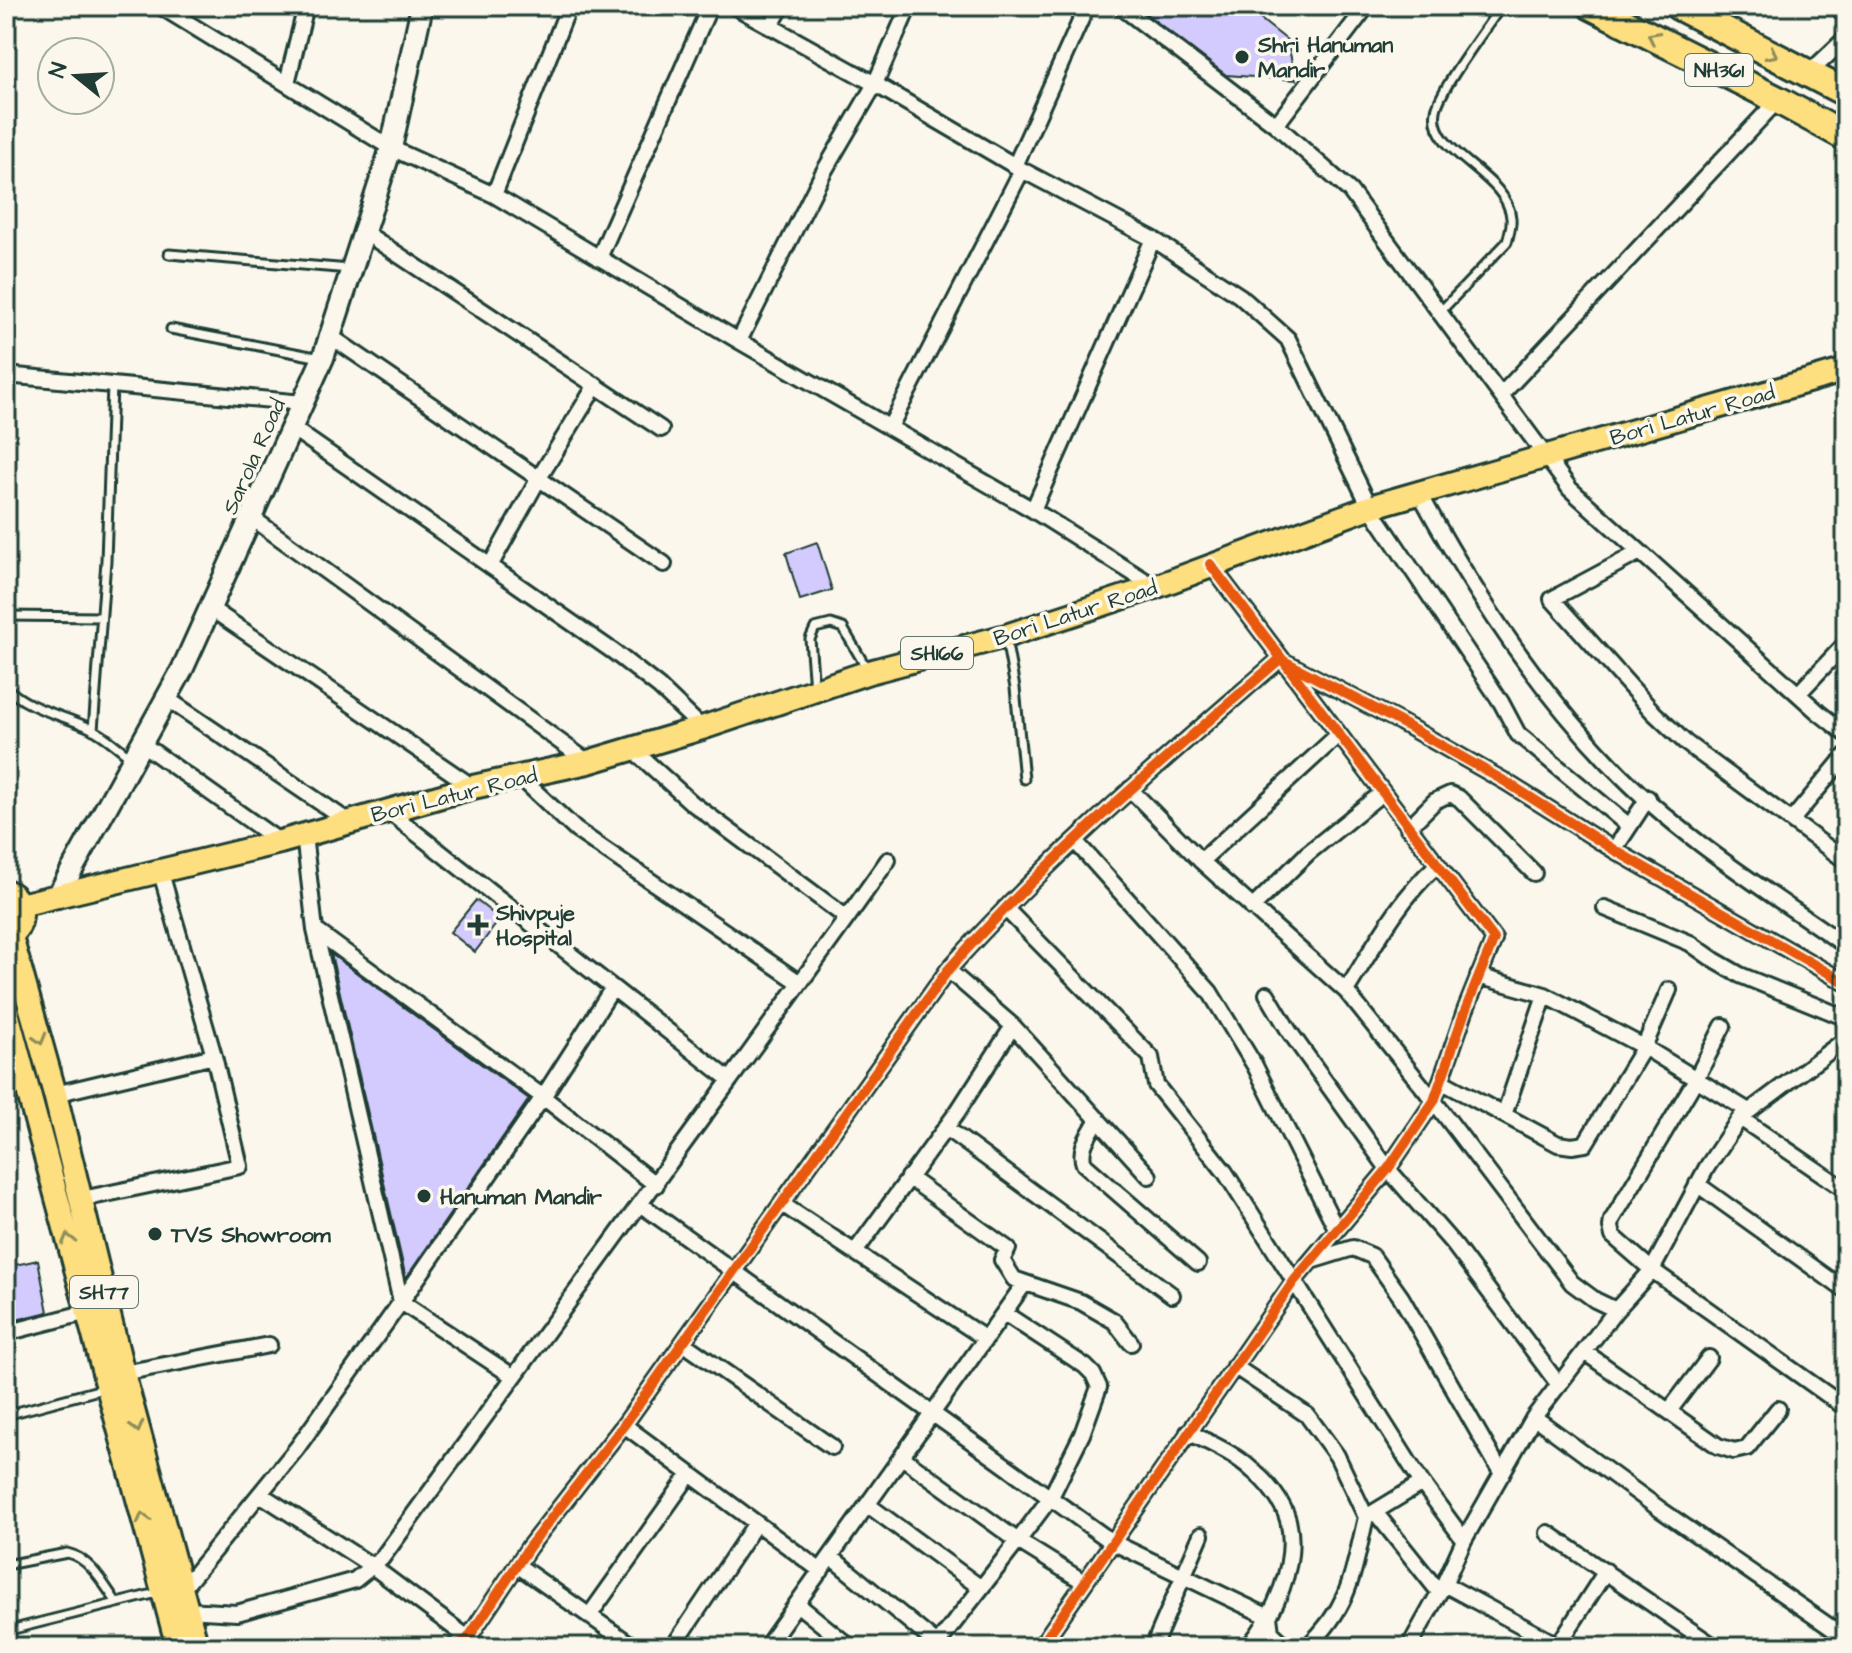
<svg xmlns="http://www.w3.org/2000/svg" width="1852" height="1653" viewBox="0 0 1852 1653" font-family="'Architects Daughter',sans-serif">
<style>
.building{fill:#d3cafd;stroke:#1f3d34;stroke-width:2}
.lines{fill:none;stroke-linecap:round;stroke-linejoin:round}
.lane-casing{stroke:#1f3d34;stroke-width:13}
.street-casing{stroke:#1f3d34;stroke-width:20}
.secondary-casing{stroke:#1f3d34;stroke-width:26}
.primary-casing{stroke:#1f3d34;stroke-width:28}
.highway-casing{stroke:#1f3d34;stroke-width:32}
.lane{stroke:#fbf7ec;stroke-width:7}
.street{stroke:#fbf7ec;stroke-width:14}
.secondary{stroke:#fbf7ec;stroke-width:20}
.primary{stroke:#fedf80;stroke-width:22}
.highway{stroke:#fedf80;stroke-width:26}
.cycleway-casing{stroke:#fbf7ec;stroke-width:15}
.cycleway{stroke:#e8590c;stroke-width:10}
.oneway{stroke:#8e8e5a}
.poi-dot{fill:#1f3d34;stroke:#fbf7ec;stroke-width:3}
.labels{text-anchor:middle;stroke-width:7;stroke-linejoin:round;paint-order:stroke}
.shield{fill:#fbf7ec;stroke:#61756b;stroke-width:2}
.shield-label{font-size:20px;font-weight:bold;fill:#1f3d34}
.poi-label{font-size:22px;font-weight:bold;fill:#1f3d34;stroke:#fbf7ec;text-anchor:start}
.street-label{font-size:22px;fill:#1f3d34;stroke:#fbf7ec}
</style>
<rect width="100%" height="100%" fill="#fbf7ec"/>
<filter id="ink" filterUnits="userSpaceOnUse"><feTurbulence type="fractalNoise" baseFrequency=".0125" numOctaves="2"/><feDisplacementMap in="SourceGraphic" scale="16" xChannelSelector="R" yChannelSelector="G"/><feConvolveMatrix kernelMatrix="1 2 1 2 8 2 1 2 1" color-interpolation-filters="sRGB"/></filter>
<g filter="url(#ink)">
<path class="building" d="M1136,6H1244L1287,40L1296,80L1226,75Z
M817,542L832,590L800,600L786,553Z
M476,900L500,919L475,952L450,932Z
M331,954L529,1099L406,1278Z
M38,1260L48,1312L8,1322L6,1315V1267Z"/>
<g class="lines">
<defs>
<path id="lane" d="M169,254L350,269
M1440,312L1507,242C1509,234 1512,226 1511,218C1508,174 1428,153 1436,111C1439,90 1487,28 1501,6
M171,329L321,358
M6,616L101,617
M1006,639L1015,688L1024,779
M6,687C29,710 61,714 90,728C105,735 118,748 131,757
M814,688L810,639L815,628L831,624L843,628L867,669
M93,730L106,561L112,385
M6,1415L106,1388
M6,1565L67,1553C90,1558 104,1585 117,1603
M6,1631L161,1592"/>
<path id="street" d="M160,6L391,148L494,195L739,341L1033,510L1155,587
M734,6L875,84L1022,170L1153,239L1240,296L1288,339L1370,507L1501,702L1518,734L1629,826
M1120,6L1276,125L1350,191L1570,489L1818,712L1846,734
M1837,6L1846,17
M770,27L782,6
M1809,73L1846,38
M287,83L306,6
M1276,125L1367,6
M1015,166L1087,6
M494,195L569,6
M364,232L661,429
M599,258L710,6
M330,336L664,564
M739,341L823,173L875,84L909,6
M6,375L303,403
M1501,395L1778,100
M890,427L1022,170
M292,428L614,652L659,687L702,728
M1419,492C1472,590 1533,684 1611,765C1678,836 1766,890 1846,946
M1033,510L1153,239
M251,517L588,762
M1640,552L1552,599L1654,713L1686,743L1846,861
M490,566L539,478L596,385
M210,608L473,787
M1798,694L1846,643
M166,698L349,822
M141,743L280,842
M631,748L692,803L847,918L730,1080
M519,776L576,830L800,983
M1130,789L1201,861L1346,991L1434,1101L1572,1283L1595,1300L1616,1310
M1792,820L1846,755
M1408,828L1435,801L1450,794L1459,798L1534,873
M1075,841L1210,992L1255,1066L1337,1230
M1614,850L1648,798
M1201,861L1338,735
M1005,908L1151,1057L1156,1085L1225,1172L1422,1483L1366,1517L1337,1456L1307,1415L1234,1366
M1252,908L1308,853L1382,793
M1605,908L1690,943L1714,960L1740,975L1846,1018
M847,918L888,860
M315,930L543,1097L401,1302L514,1377
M948,970L1013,1026L1149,1176
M1478,976L1545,995L1644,1047L1696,1079L1612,1220L1611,1227L1613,1236L1652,1270L1846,1408
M612,989L543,1097L656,1185
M1346,991C1373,948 1398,900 1436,866
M1267,994L1289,1031L1388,1169L1455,1246L1559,1385
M1723,1026L1696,1079L1747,1110
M1441,1081L1558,1144L1572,1146L1585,1144L1644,1047L1669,990
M55,1094L214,1056L161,873
M1504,1115L1545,995
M1740,1118L1846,1190
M1098,1119C1090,1134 1078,1148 1084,1164L1198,1263
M946,1128L1172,1295
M908,1177L1008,1249L1002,1260L1014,1279L1081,1302L1114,1321L1131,1343
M1697,1184L1846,1291
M82,1199L240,1166L214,1056
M640,1204L1112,1542L1269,1617L1271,1632L1287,1647
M782,1204L986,1339
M855,1252L958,1111L1013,1026
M1311,1261L1353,1248L1372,1256L1401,1297L1502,1474
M1004,1313L1085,1366L1093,1374L1099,1387L1082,1434L1051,1497L1018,1541L1084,1582
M6,1333L88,1312
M683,1343L832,1447
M1586,1353L1718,1446L1734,1451L1747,1448L1778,1409
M123,1373L269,1345
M1669,1411L1709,1358
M1534,1417L1661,1510L1846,1638
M624,1425L821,1571
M1188,1432C1210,1443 1234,1453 1252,1470C1267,1482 1283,1502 1288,1520C1299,1563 1274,1616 1248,1647
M902,1457L1018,1541L935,1647
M1422,1483L1464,1540
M260,1494L372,1566L480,1647
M868,1505L981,1588
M1375,1512L1439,1592
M1548,1533L1715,1647
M831,1557L937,1644
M517,1565L634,1647
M1444,1584L1561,1647
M180,1592L297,1448L401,1302L315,930L304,835
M797,1604L850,1647
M186,1610L237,1613L355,1580L382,1558L730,1080L388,811
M589,1616L690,1474
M1156,1640L1201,1535
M453,1647L467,1640L529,1547L624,1425L948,970C1049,856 1166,758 1280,659L1400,722L1506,782L1614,850L1846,983
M673,1647L756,1523
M766,1647L1025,1283
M1040,1647L1294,1281L1388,1169L1434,1101L1465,1011L1494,939L1210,564
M1307,1647C1351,1606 1353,1572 1366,1517
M1409,1647L1444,1584L1464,1540L1534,1417L1616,1310L1652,1270L1707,1167L1740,1118L1846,1039
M1557,1647L1606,1571"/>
<path id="secondary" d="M57,897L182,670L323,358L391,148L422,6"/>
<path id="primary" d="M6,891C27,900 25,929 6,939
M20,905L280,842L473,787L588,762L702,728L869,672L1006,636L1155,587L1370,507L1846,370
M11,937L55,1094L123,1373L197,1647
M6,1009L178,1647"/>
<path id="highway" d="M1591,6L1778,100L1846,137
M1678,6L1846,93"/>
</defs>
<use href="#lane" class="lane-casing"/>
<use href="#street" class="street-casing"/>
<use href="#secondary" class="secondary-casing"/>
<use href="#primary" class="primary-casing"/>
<use href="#highway" class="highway-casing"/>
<use href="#lane" class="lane"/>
<use href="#street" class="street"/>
<use href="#secondary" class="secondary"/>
<use href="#primary" class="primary"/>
<use href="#highway" class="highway"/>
<defs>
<path id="cycleway" d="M453,1647L467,1640L529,1547L624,1425L948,970C1049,856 1166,758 1280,659L1400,722L1506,782L1614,850L1846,983
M1040,1647L1294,1281L1388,1169L1434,1101L1465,1011L1494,939L1210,564"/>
</defs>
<use href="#cycleway" class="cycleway-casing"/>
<use href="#cycleway" class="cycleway"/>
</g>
<defs><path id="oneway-chevron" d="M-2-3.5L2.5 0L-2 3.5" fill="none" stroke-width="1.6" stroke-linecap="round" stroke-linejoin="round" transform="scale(2)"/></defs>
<g class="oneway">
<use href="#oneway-chevron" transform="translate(1653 37) rotate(-153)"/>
<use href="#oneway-chevron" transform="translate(1772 54) rotate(27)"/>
<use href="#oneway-chevron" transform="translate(40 1039) rotate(74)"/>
<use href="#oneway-chevron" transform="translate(68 1239) rotate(-105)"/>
<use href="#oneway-chevron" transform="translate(137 1427) rotate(75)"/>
<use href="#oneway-chevron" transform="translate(143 1518) rotate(-105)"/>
</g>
</g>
<g class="poi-dot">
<circle cx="1242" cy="57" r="8"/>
<path d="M474 913h8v8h8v8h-8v8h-8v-8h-8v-8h8z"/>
<circle cx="424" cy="1196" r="8"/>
<circle cx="155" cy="1234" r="8"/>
</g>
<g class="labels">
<g class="shield">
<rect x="1685" y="54" width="68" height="32" rx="6"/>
<rect x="901" y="637" width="72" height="32" rx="6"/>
<rect x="70" y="1276" width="68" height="32" rx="6"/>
</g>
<g class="shield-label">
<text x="1719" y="77">NH361</text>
<text x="937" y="660">SH166</text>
<text x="104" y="1299">SH77</text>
</g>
<g class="poi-label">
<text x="1258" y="52">Shri Hanuman<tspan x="1258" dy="25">Mandir</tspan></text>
<text x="496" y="920">Shivpuje<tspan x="496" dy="25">Hospital</tspan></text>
<text x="440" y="1204">Hanuman Mandir</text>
<text x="171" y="1242">TVS Showroom</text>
</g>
<g class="street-label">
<text transform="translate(1692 414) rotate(-16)" y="8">Bori Latur Road</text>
<text transform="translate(253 456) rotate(-66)" y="8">Sarola Road</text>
<text transform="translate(1075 612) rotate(-18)" y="8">Bori Latur Road</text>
<text transform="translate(454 794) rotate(-14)" y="8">Bori Latur Road</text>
</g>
</g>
<rect width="1852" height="1653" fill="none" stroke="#fbf7ec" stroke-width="32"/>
<rect x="16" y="16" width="1820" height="1621" fill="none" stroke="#1f3d34" stroke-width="3" filter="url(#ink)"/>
<g transform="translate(76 76) rotate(288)"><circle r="38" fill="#fbf7ec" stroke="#a3ada2" stroke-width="2"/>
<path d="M0-6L14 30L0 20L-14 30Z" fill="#1f3d34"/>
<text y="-12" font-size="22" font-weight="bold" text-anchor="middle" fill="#1f3d34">N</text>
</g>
</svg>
